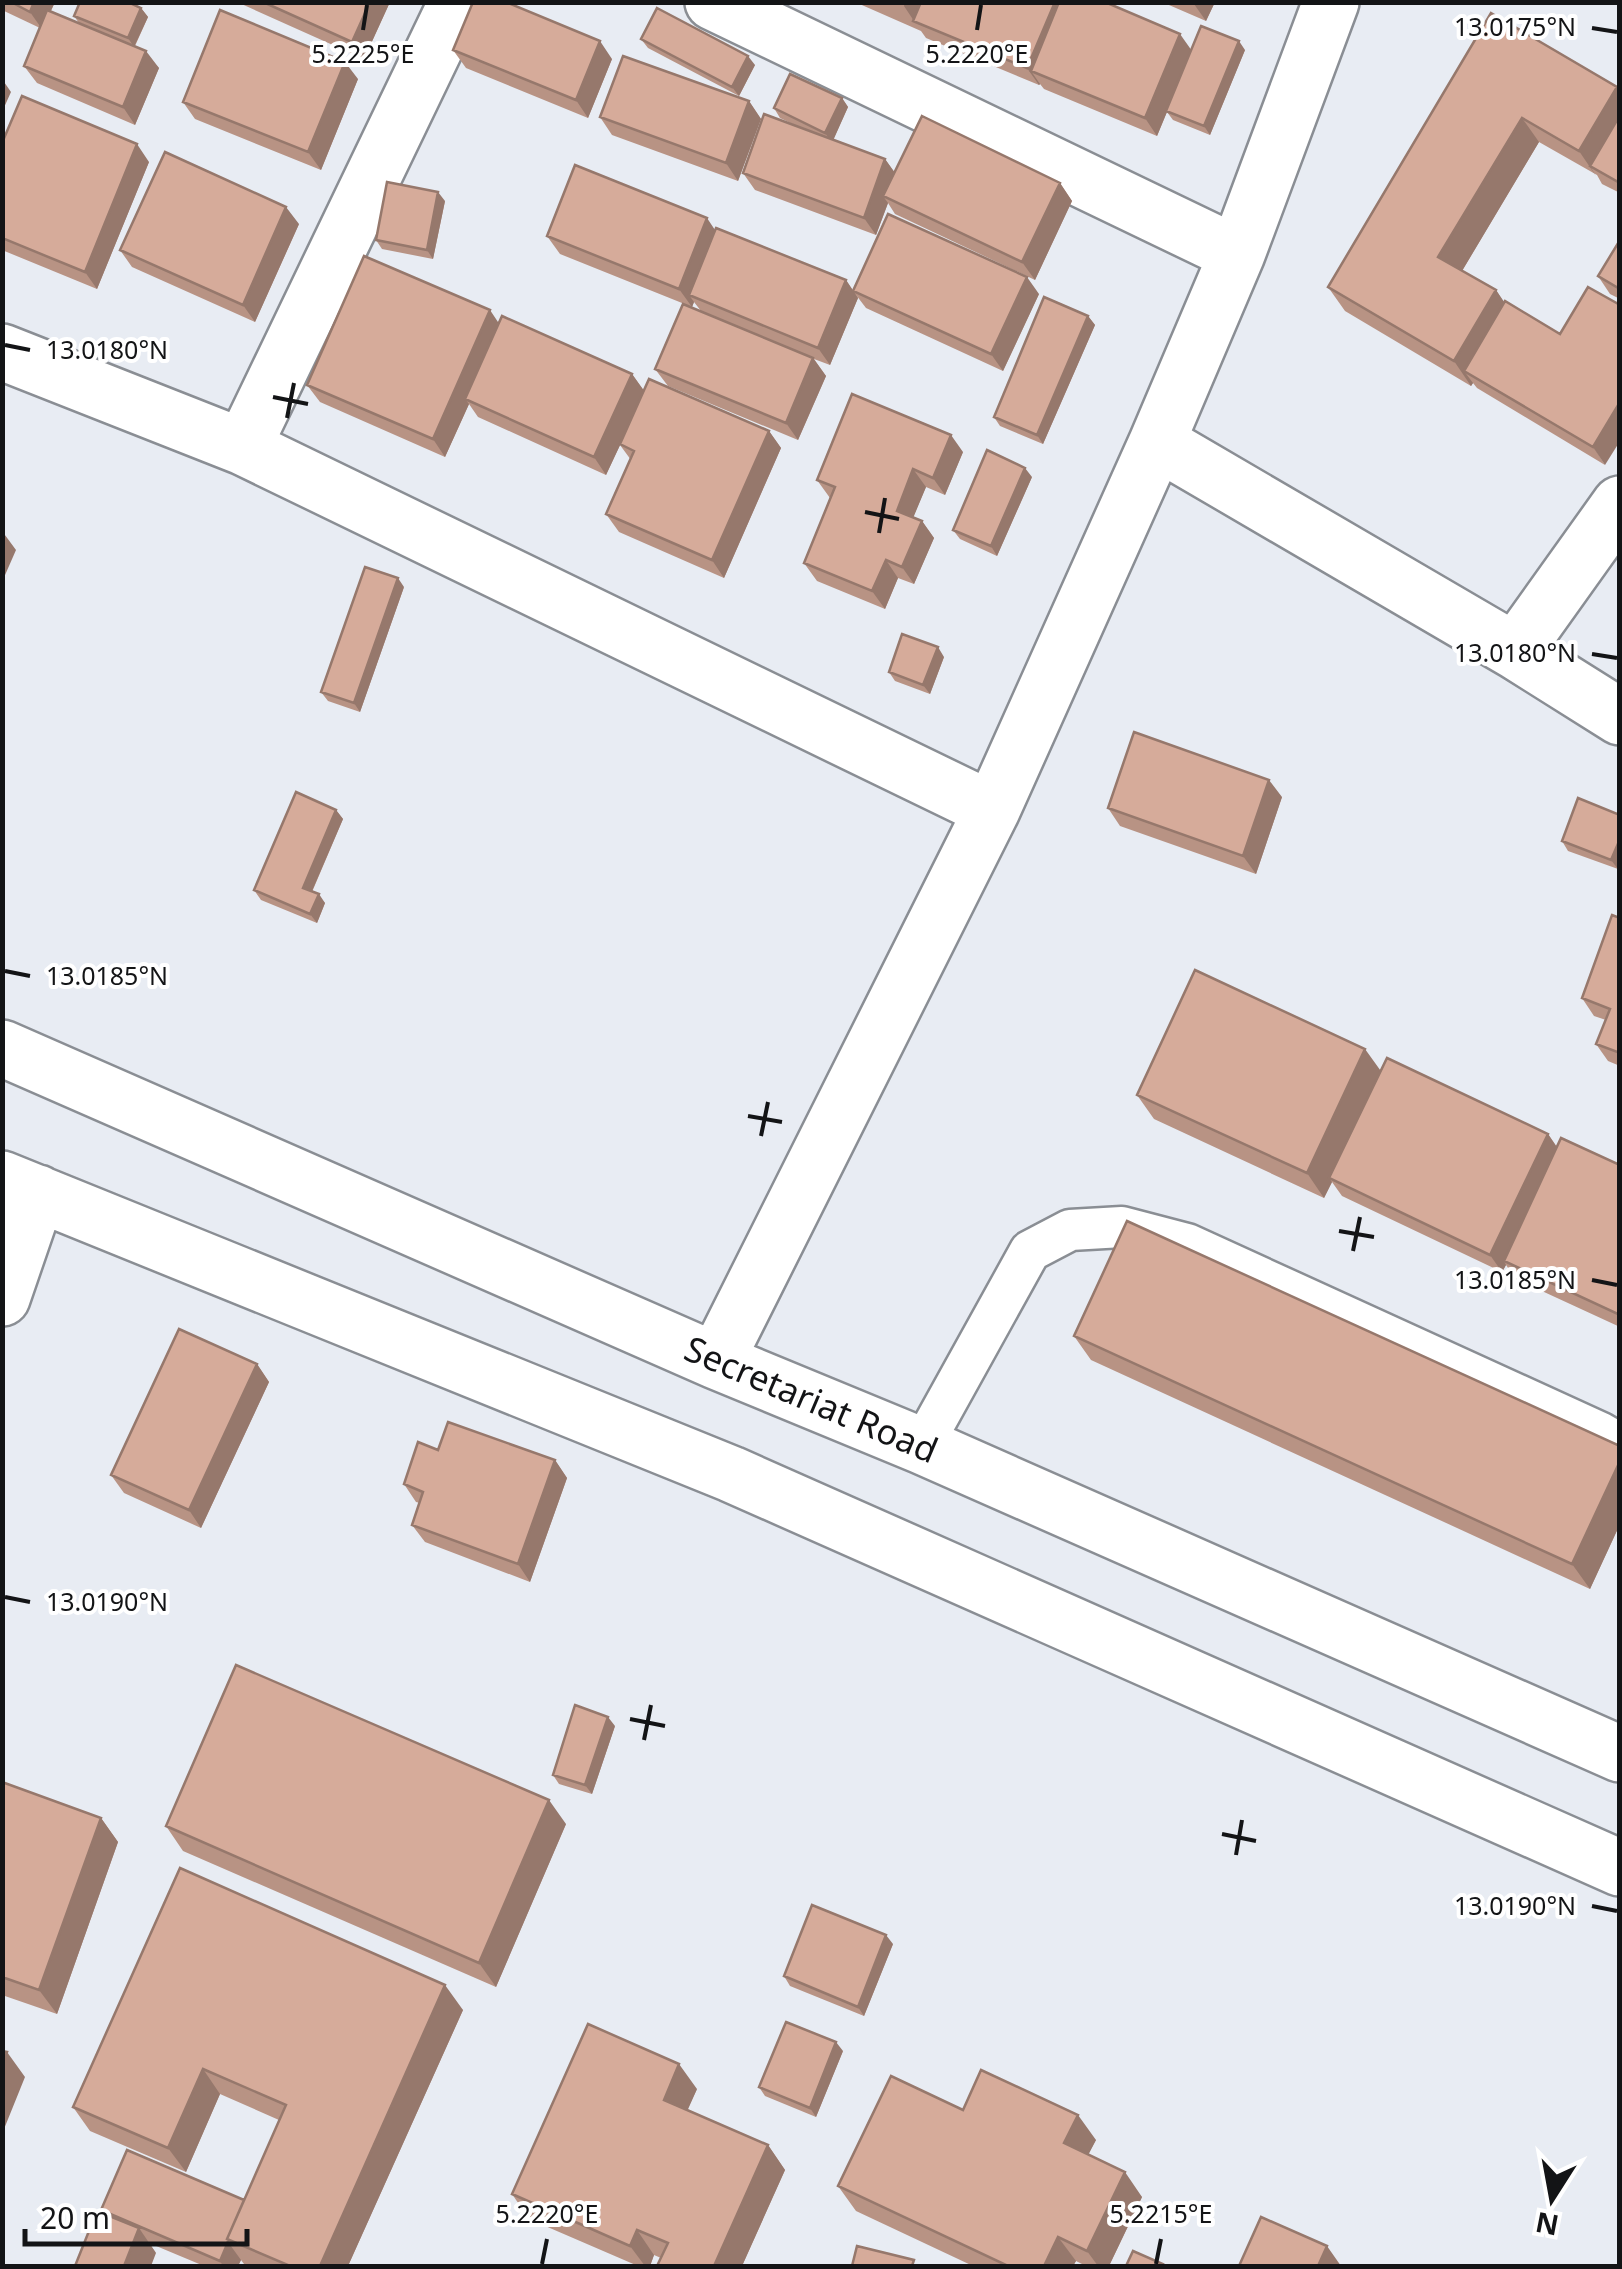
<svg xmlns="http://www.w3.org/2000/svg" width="1622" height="2269" viewBox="0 0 1622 2269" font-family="'Noto Sans',sans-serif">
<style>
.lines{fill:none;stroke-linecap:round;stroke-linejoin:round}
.service-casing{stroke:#8a8e94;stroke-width:45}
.minor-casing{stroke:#8a8e94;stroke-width:60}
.service{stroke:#fff;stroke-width:40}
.minor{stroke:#fff;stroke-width:55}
.wall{fill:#b89384}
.shaded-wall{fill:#96786c}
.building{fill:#d6ab9a;stroke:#96786c;stroke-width:2.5}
.ticks{fill:none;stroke:#131416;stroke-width:4}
.labels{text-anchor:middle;stroke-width:8;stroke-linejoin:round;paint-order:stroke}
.street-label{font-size:35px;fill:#131416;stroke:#fff}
.ticks-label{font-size:25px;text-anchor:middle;fill:#131416;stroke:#fff;stroke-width:8;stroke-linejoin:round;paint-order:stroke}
</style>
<rect width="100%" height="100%" fill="#e8ecf3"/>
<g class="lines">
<defs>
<path id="service" d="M922,1446L1030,1251L1070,1230L1122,1227L1187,1244L1601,1433L1620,1444"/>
<path id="minor" d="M713,2L1237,254
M2,352L243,447L992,810
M1157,442L1515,651L1620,717
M243,447L457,2
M1515,651L1620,504
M2,1048L716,1361L922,1446L1620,1754
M2,1179L731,1474L1620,1868
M2,1298L38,1193
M716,1361L992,810L1157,442L1237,254L1331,2"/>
</defs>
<use href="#service" class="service-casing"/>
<use href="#minor" class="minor-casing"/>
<use href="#service" class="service"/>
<use href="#minor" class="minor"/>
</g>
<path class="wall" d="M2,2H55L51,11L79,23L74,16L141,8L148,17L135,46L159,68L135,125L37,83L24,66L40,28L2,10Z
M237,2H390L364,59Z
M855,2H1105L1191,50H1245L1210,135L1173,120L1167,112L1157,136L1044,89L1040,84L1039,85L926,38L921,31Z
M1162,2H1215L1206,21Z
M1491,13L1620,91V193L1602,184L1597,175L1539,142L1462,271L1496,290L1605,465L1477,388L1473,383L1471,386L1345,311L1328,287Z
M641,39L755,65L739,96L648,48Z
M453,50L612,59L588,118L466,68Z
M358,79L321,170L195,119L183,102Z
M842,98L848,107L833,140L885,159L894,172L1060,183L1072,201L1035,280L895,214L888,203L876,235L755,190L743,173L803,129L780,118L774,108Z
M749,101L761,119L738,181L612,135L600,117Z
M2,143L149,162L97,289L2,250Z
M445,201L433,259L382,249L376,240Z
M299,224L255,322L132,267L120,250Z
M715,230L846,280L858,298L830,365L814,359L826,376L798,440L668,386L655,369L701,311L694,302L692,307L560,254L547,236Z
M1620,240V299L1610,294L1598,276Z
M853,291L1039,294L1003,371L866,308Z
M1088,316L1095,325L1043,444L1000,426L994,417Z
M499,323L632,374L643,390L769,431L781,448L724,578L619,532L606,514L631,460L620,445L606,475L478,417L469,404L445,457L320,402L307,385Z
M963,452L945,495L926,487L913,517L922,521L934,538L914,584L898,578L885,609L817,581L804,563L830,498L817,480Z
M1032,477L997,556L960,539L953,530Z
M404,587L360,712L328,701L321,692Z
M944,657L930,694L895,681L889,672Z
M1282,797L1256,874L1120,826L1108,808Z
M336,810L343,819L312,892L325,903L317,923L261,900L254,890Z
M1620,815V864L1618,869L1568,851L1562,841Z
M1620,918V1066L1608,1061L1596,1044L1606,1020L1594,1016L1582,998Z
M1381,1071L1548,1134L1557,1147L1620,1165V1327L1516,1279L1506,1265L1502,1272L1342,1196L1332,1182L1324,1198L1154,1119L1137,1095Z
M1074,1336L1620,1446V1524L1590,1589L1091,1360Z
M257,1364L269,1382L201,1528L124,1493L111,1475Z
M438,1450L555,1460L567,1478L530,1582L425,1542L412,1525L420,1503L416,1502L404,1484Z
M615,1726L592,1794L559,1784L553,1775Z
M2,1782L101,1818L118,1842L57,2014L2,1995Z
M566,1824L496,1987L183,1851L166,1826Z
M180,1868L463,2010L348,2266H250L244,2264L241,2260L238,2266H204L149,2243L156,2253L104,2214L101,2210L244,2200L279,2120L220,2094L186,2172L90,2131L73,2107Z
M893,1944L864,2016L790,1986L784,1976Z
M843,2051L816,2117L765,2096L759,2087Z
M697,2089L687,2110L768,2145L785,2170L742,2266H657L661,2258L654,2255L650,2266H638L529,2219L512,2194Z
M963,2110L1096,2140L1088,2154L1142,2197L1109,2266H1086L1076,2261L1073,2266H973L856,2211L838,2186Z"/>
<path class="shaded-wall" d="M34,2H55L42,29L30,12Z
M370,2H390L364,59L352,42Z
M905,2H934L914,21L904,6Z
M1055,2H1075L1031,71L1040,84L1039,85L1027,68Z
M1195,2H1215L1206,21L1194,4Z
M141,8L148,17L134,47L128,38Z
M1180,34L1192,51L1157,136L1145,118Z
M600,41L612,59L588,118L576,100Z
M1239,41L1245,50L1210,135L1204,126Z
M146,51L159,68L135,125L123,107Z
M748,56L755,65L739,96L732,87Z
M345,62L358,79L321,170L308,152Z
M2,79L11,92L2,112Z
M1617,87L1620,91V137L1590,166L1596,176L1579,151Z
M842,98L848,107L832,143L825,133Z
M749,101L761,119L738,181L726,163Z
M1522,118L1539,142L1456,281L1438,257Z
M137,144L149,162L97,289L85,272Z
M885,159L898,177L883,196L888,203L876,235L864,218Z
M1060,183L1072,201L1035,280L1022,262Z
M438,192L445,201L433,259L427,250Z
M286,207L299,224L255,322L243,305Z
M707,218L719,236L689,295L694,302L692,307L679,289Z
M1027,277L1039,294L1003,371L991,354Z
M846,280L858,298L830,365L818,348Z
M1496,290L1513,315L1464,371L1473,383L1471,386L1454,361Z
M490,310L502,328L465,399L469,404L445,457L433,439Z
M1088,316L1095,325L1043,444L1037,435Z
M813,358L826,376L798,440L786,423Z
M632,374L645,392L606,475L594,457Z
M1620,402V441L1605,465L1593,447Z
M769,431L781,448L724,578L712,560Z
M951,435L963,452L945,495L933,478Z
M1025,468L1032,477L997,556L991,546Z
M913,469L926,487L909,528L897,511Z
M922,521L934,538L914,584L902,567Z
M2,531L16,550L2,582Z
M886,560L898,578L885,609L872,591Z
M398,578L404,587L360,712L354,703Z
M938,647L944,657L930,694L923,685Z
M1269,780L1282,797L1256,874L1243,856Z
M336,810L343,819L309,898L303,888Z
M1620,839V864L1618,869L1611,860Z
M319,894L325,903L317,923L310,914Z
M1365,1049L1383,1074L1329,1178L1332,1182L1324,1198L1307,1173Z
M1548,1134L1560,1152L1504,1261L1506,1265L1502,1272L1490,1255Z
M257,1364L269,1382L201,1528L189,1510Z
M555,1460L567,1478L530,1582L518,1564Z
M1620,1461V1524L1590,1589L1572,1564Z
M608,1717L615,1726L592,1794L585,1785Z
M549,1800L566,1824L496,1987L479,1963Z
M101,1818L118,1842L57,2014L39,1990Z
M886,1935L893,1944L864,2016L858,2007Z
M445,1985L463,2010L348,2266H320Z
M836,2042L843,2051L816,2117L810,2108Z
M7,2052L25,2077L2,2134V2065Z
M679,2064L697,2089L681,2125L664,2100Z
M203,2069L220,2094L186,2172L168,2148Z
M1078,2115L1096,2140L1082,2167L1064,2143Z
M768,2145L785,2170L742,2266H714Z
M1125,2172L1142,2197L1109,2266H1098L1087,2251Z
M139,2228L156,2253L151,2266H124Z
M637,2230L654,2255L650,2266H645L630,2246Z
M1058,2237L1076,2261L1073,2266H1044Z
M228,2242L241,2260L238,2266H223L220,2261Z
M1327,2246L1341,2266H1318Z"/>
<path class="building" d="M11,2H34L30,12Z
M80,2H128L141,8L128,38L74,16Z
M263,2H370L352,42Z
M473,2H506L600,41L576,100L453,50Z
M921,2H1055L1027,68L913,21Z
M1059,2H1105L1180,34L1145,118L1031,71Z
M657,8L748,56L732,87L641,39Z
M47,10L146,51L123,107L24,66Z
M220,10L345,62L308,152L183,102Z
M1491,13L1617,87L1579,151L1522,118L1438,257L1496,290L1454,361L1328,287Z
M1201,26L1239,41L1204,126L1166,111Z
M623,56L749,101L726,163L600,117Z
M790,74L842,98L825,133L774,108Z
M22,96L137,144L85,272L2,238V143Z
M764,114L885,159L864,218L743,173Z
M1620,115V183L1590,166Z
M922,116L1060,183L1022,262L883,196Z
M165,152L286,207L243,305L120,250Z
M575,165L707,218L679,289L547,236Z
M387,182L438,192L427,250L376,240Z
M888,214L1027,277L991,354L853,291Z
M716,228L846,280L818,348L689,295Z
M1620,240V289L1598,276Z
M364,256L490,310L433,439L307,385Z
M1588,287L1620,305V402L1593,447L1464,371L1505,301L1560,334Z
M1044,297L1088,316L1037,435L994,417Z
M683,304L813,358L786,423L655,369Z
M502,316L632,374L594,457L465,399Z
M649,379L769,431L712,560L606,514L634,451L620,444Z
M852,394L951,435L933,478L913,469L897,511L922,521L902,567L886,560L872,591L804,563L835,487L817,480Z
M987,450L1025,468L991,546L953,530Z
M365,567L398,578L354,703L321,692Z
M902,634L938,647L923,685L889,672Z
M1134,732L1269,780L1243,856L1108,808Z
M296,792L336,810L303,888L319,894L310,914L254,890Z
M1578,798L1620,815V839L1611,860L1562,841Z
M1612,915L1620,918V1053L1596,1044L1610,1009L1582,998Z
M1195,970L1365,1049L1307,1173L1137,1095Z
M1387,1058L1548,1134L1490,1255L1329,1178Z
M1561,1138L1620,1165V1315L1504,1261Z
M1127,1221L1620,1446V1461L1572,1564L1074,1336Z
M179,1329L257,1364L189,1510L111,1475Z
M448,1422L555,1460L518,1564L412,1525L423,1492L404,1484L418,1442L438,1450Z
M236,1665L549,1800L479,1963L166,1826Z
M575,1705L608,1717L585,1785L553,1775Z
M2,1782L101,1818L39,1990L2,1977Z
M180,1868L445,1985L320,2266H290L227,2239L286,2105L203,2069L168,2148L73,2107Z
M812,1905L886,1935L858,2007L784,1976Z
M786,2022L836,2042L810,2108L759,2087Z
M588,2024L679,2064L664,2100L768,2145L714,2266H657L668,2243L637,2230L630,2246L512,2194Z
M2,2051L7,2052L2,2065Z
M981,2070L1078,2115L1064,2143L1125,2172L1087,2251L1058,2237L1044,2266H1008L838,2186L891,2076L963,2110Z
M127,2150L244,2200L227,2239L228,2242L220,2261L101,2210Z
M97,2211L139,2228L124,2266H75Z
M1261,2217L1327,2246L1318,2266H1239Z
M857,2246L914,2260L912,2266H852Z
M1133,2251L1163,2264L1162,2266H1126Z"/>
<path class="ticks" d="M1592,28L1617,32M363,30L367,5M977,30L981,5M5,345L30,350M273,397L308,404M287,418L294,383M865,512L899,519M879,533L885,498M1592,654L1617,658M5,971L30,976M748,1116L782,1122M761,1136L768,1102M1339,1231L1374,1237M1353,1251L1360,1217M1592,1280L1617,1285M5,1597L30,1602M630,1719L665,1726M644,1740L651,1705M1222,1834L1256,1841M1236,1855L1242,1820M1592,1906L1617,1911M542,2264L547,2239M1156,2264L1161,2239"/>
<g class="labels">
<g class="street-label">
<text transform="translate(811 1400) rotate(23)" y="12">Secretariat Road</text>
</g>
</g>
<g class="ticks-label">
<text x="1515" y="36">13.0175°N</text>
<text x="363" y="63">5.2225°E</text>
<text x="977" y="63">5.2220°E</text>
<text x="107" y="359">13.0180°N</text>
<text x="1515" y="662">13.0180°N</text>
<text x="107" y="985">13.0185°N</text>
<text x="1515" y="1289">13.0185°N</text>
<text x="107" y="1611">13.0190°N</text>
<text x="1515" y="1915">13.0190°N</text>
<text x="547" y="2223">5.2220°E</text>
<text x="1161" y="2223">5.2215°E</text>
</g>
<rect width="1622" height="2269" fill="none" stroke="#131416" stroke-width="10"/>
<g transform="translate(1552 2199) rotate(191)" stroke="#ffffff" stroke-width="8" paint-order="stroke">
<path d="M0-8L18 38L0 25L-18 38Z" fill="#131416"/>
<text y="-15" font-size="28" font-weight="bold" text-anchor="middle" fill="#131416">N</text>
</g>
<path d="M25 2229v15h222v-15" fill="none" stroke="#131416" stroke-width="5"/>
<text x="40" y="2229" font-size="30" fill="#131416" stroke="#ffffff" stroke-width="8" paint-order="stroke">20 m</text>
</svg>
